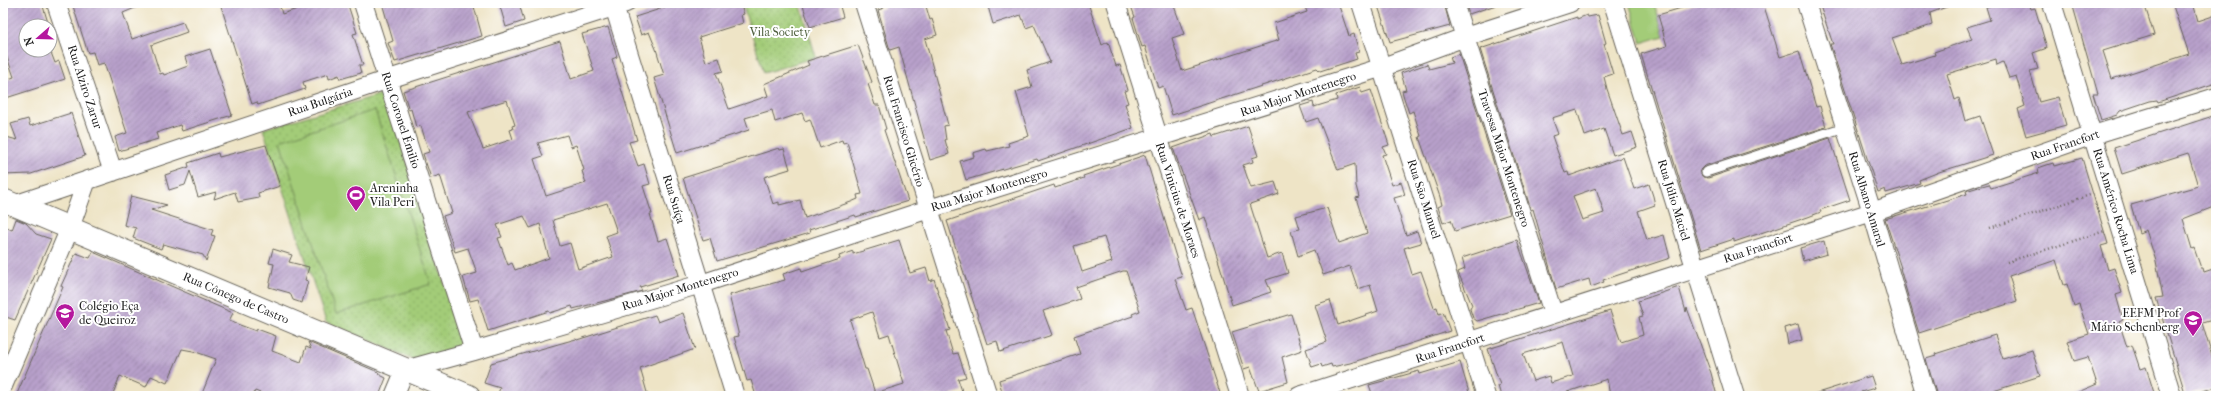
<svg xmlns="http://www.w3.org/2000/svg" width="2219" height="399" viewBox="0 0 2219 399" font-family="'IM FELL French Canon',serif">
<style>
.grass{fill:url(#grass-dots);stroke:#60744a}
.pitch{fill:#a3cc78;stroke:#60744a}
.building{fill:url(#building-hatch);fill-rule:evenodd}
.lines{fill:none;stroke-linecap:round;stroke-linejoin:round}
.service-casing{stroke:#666258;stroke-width:11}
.minor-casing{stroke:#666258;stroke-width:20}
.secondary-casing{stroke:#666258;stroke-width:24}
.path{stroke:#666258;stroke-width:2.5;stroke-dasharray:1 3;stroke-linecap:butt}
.service{stroke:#fff;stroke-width:9}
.minor{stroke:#fff;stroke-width:18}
.secondary{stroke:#fff;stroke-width:22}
.labels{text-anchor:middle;stroke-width:4;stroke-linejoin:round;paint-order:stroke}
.park-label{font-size:12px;fill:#526241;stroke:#fff}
.street-label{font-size:12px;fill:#1c1c1c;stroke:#fff}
.poi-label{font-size:12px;fill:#1c1c1c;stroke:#fff;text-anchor:start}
</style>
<defs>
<pattern id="grass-dots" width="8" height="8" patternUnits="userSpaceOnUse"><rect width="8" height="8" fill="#a3cc78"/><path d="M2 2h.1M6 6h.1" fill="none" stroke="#8caf67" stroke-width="1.8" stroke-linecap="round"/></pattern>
<pattern id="building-hatch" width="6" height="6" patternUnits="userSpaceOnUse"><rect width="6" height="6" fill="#b8a0cb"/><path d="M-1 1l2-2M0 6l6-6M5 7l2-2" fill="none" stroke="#9582a4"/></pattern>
</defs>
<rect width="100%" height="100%" fill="#fff"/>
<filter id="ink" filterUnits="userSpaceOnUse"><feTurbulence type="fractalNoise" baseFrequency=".025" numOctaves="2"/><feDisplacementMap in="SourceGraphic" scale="8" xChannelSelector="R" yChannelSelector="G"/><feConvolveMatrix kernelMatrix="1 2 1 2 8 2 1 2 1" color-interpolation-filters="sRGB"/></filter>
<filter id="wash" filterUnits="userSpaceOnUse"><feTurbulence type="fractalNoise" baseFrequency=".012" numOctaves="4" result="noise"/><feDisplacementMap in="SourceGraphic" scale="16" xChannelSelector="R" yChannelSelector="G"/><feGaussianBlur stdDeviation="0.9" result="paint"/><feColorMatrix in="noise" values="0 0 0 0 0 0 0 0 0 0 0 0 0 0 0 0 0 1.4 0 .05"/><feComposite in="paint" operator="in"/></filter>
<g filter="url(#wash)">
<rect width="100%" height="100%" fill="#eee4c6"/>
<path class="grass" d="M742,3H800L816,57L764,73Z
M386,93L464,346L424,364L326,322L263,129Z"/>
<path class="pitch" d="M1629,3H1654L1664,36L1641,43Z
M375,110L431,284L336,314L280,141Z"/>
<g id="blocks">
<path class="building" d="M3,3H42L49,26H26V50H50L55,63L59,61L65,79L3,99V81L14,77L3,46Z
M72,3H147L123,13L132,39L183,22L187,32L151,45L160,74L163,73L164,75L188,66L185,57L210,49L232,115L182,131L180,125L156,133L158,139L119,151L115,137L127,133L104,63L97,65L93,52L88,53Z
M220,3H279L282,14L306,6L305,3H344L345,6L348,5L357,33L353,34L363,65H359L361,73L340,79L339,75L329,79L328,74L303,82L305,89L258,105L257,102L252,104Z
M382,3H473L482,36L395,62L388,43L393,41Z
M499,3H519L524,21L506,27Z
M679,3H740L744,14L741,15L743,23L699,37L706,62L719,58L723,71L716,73L729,109L768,96L764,84L809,65L807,61L858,45L872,82L868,84L875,105H879L886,129L884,130L908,201L856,217L855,215L809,230L810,233L717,261L710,238L703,240L683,178L779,148L780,150L784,149L790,169L764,177L773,204L779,202V205L800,200L805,218L851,202L858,199L857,195L862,194L847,142L843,143L842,140L820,148L810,119L805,121L802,113L775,122L772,110L745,118L749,130L677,153L654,78L664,75L656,49L649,32L641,35L635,17Z
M802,3H839L843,17L810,27Z
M883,3H925L930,20L932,19L937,35L925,39L948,125L944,126L946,140H945L949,154L930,160L899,47L890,50L878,10L884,8Z
M987,3H1088L1102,45L1108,42L1116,66L1120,65L1128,90L1124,91L1128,103L1125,104L1133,128L1038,161L1037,159L966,180L960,161L974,157L973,153L986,149L987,151L1009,146L1008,143L1029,136L1016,92L1032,87L1027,70L1050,62L1034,25L1026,28L1021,15L993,24Z
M1140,3H1173L1184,34L1172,38L1182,71L1279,40L1274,23L1307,12L1305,7L1309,6L1308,3H1338L1349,36L1354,34L1359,52L1355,53L1357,59L1320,71L1317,68L1172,115L1163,86L1158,88L1145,46L1142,47L1133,18L1135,17L1131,6Z
M1377,3H1444L1450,26L1390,42Z
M1465,3H1495L1496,5L1469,14Z
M1698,3H1763L1780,57L1799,51L1816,107L1820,106L1826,127L1704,166L1700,170L1702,176L1708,178L1830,138L1850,200L1820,210L1821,212L1808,217L1734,242V239L1701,250L1641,54L1667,46L1658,15Z
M1819,3H1952V5L1930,13L1932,25L1892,38L1902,65L1935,55L1934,52L1972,39L1967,27L1990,20L1986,7L2000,3H2029L2031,9L2035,8L2047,48L2033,53L2038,69L2030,71L2039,102L2058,97L2066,125L2026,136L2018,109L2025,106L2016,76L2009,78L2003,62L1997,65L1996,59L1947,74L1955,100L1959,98L1965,121L1980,116L1993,155L1939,172L1919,180L1920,183L1886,193L1885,189L1878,192L1834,56L1830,44H1833Z
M2072,3H2144L2154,35L2103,51L2112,79L2189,54L2172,3H2193L2198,21L2216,15V83L2158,102L2157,100L2150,101L2120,111L2117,115L2101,120L2093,94H2098Z
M1587,15L1588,17L1598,15L1606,43L1604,44L1613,74L1604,77L1607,89L1623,135L1632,132L1637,147L1613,155L1604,129L1585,136L1577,110L1552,118L1558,134L1552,136L1565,173L1568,172L1569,176L1623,157L1634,189L1649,184L1653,196L1655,205L1638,211L1647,240L1664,235L1670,258L1603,280L1604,282L1591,287L1589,279L1556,289L1533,209L1531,210L1480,49L1577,17V19ZM1596,188L1604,213L1582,220L1573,196Z
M608,27L617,57L612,59L637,140L629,142L638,166L644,164L650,184L643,186L652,214H650L658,241L667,238L679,275L640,287L642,291L620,297L573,309L572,306L550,313L549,311L488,331L478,299L470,301L463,277L477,273L468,248L455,252L443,216L452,213L440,175L431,178L423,154L429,152L421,126L416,127L411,109L409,110L403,91L560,41L571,79L594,71L582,34ZM507,100L515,125L512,126L513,129L510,130L513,139L483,149L468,112ZM567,135L571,147L576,145L584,170L582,171L586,183L546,196L534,159L543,156L538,143ZM607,203L617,232L606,236L613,257L578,269L570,243L560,246L553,220ZM524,216L530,228L540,224L549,258L515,270L512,263L508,265L498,238L502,237L497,225Z
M1459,54L1510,214L1455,231L1451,220L1443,223L1438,207L1442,205L1440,197L1419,137L1421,136L1413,111L1409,113L1404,98L1402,91L1406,90L1401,73L1427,64L1429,69L1452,63L1450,57Z
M1360,87L1362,93L1371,90L1389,145L1383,147L1386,154L1382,155L1392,185L1401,182L1405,195L1394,198L1406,235L1417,231L1421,243L1404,248L1412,274L1421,271L1434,308L1437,307L1439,314L1443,312L1450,331L1350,363L1332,367L1331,364L1322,367L1321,364L1312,367L1306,349L1327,342L1315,305L1330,300L1338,325L1378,311L1370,285L1358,289L1350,266L1323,275L1314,250L1298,256L1291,231L1300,229L1296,216L1327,208L1339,243L1367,233L1356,198L1359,197L1356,186L1355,164L1338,170L1318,118L1306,122L1300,106L1313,102L1314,107L1337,100L1336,95Z
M71,113L85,156L31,174L3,175V136L17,140L11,124L28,119L30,126Z
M2216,115V206L2183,219L2192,249L2194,248L2201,268H2203L2204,272L2216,268V319L2202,323L2216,369V387L2186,396L2156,298L2163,297L2156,261L2146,230L2139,233L2131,205L2198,186L2188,153L2122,174L2114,148Z
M1248,126L1258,156L1252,158L1253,162L1243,165L1251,188L1275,182L1279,194L1250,204L1267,258L1282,253L1288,273L1266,280L1271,292L1232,305L1205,217L1199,220L1173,148L1213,134L1214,137Z
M266,145L280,186L258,193L259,198L238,202L235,192L214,199L216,192L198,197L190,171L185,185L169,190L165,175L189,167L188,163L218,153L219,157Z
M1145,155L1182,277L1175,279L1186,310L1192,308L1221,396H1003L999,380L1080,354L1074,336L1133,316L1132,314L1140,311L1126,271H1123L1076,287L1080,299L1043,311L1052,335L1000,352L997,341L987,344L947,221L1054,185L1055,188L1084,178L1083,176ZM1104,237L1112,262L1082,272L1074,246Z
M2082,158L2108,244L2101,246L2108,270L2114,268L2122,293L2116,295L2123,320L2119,322L2127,347L2132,345L2140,369L2146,367L2155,396H2069L2097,384L2088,357L2074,361L2067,341L2089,334L2079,304L2074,306L2067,284L2064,285L2056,260L2009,276L2017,301L1919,333L1913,314L1900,268H1901L1885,219L1967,194L1966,191L1982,186L1989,184L1991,188L2039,173L2038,168L2053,163L2054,166Z
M131,196L167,205L151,210L213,230L211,235L215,236L206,261L203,255L163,244L161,249L133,238L136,228L124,225Z
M16,219L26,223L36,234L51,239L15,320L3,316V226L12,230Z
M899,240L910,273L926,268L930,281L934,279L950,330L946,331L953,354L958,353L966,377L958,379L962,391L948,396H756L751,380L747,381L734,337L739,336L729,295L785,280L783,274L801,268L802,272L840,259L839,256L853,251V254ZM872,312L880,337L889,334L904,384L875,393L867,369H865L850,320Z
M1517,240L1539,303L1477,321L1473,318L1470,309L1472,305L1458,272L1465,269L1462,258Z
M1824,241L1827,254L1803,261L1800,248Z
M273,249L292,255L289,262L309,267L305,280L308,281L302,303L293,300L290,293L269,287L274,264L269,263Z
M93,252L233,313L229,321L256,331L257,329L276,336L272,351L301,362L306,347L311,349L308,342L378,372L380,375L386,378L379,396H268L255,391L253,396H201L216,359L193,351L182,349L167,383L151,376L146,387L120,376L112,396H16L63,287L61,286L76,253L90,258Z
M1679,287L1686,312L1687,308L1711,373L1717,396H1610L1607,379L1555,396H1501L1498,386L1500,385L1488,349L1610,311L1621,342L1643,335L1639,317L1643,316L1638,301ZM1563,342L1573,376L1551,383L1549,376L1533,381L1523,354Z
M683,313L695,349L640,368L648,396H497L500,388L484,383L491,363L576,339L577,340L655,315L658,322Z
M1291,314L1302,350L1282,357L1288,382L1259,391L1250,367L1244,369L1232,332Z
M1798,324L1802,340L1788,344L1785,328Z
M1995,335L2003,359L2032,350L2040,376L1978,396H1937L1926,359L1936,356L1935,354Z
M1460,362L1470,396H1373L1369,385L1419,371L1420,374Z
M1871,376L1875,388L1861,392L1862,396H1814V394Z"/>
</g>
</g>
<g filter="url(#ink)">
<use href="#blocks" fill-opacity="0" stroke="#666258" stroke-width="1"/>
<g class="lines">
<defs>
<path id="service" d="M1706,172L1845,127"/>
<path id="minor" d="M56,3L113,172
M363,3L474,351
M613,3L735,396
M864,3L988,396
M1116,3L1240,396
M1361,3L1486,396
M1454,3L1553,313
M1613,3L1735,396
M1806,3L1872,212L1926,396
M2052,3L2172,396
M14,205L389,79L626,3
M3,386L70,228L87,180
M394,396L405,370L474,351L701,284L929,209L1383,67L1465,37L1570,3
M1299,396L1872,212L2093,135L2216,97"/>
<path id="secondary" d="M3,200L469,396"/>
</defs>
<use href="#service" class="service-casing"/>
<use href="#minor" class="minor-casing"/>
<use href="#secondary" class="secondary-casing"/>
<path class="path" d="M1990,228L2093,194
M2007,262L2105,231"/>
<use href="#service" class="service"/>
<use href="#minor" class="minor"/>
<use href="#secondary" class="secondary"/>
</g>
</g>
<defs>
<symbol id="stadium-pin" viewBox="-11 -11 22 30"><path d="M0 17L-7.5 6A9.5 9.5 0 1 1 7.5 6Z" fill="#b5179e" stroke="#fff"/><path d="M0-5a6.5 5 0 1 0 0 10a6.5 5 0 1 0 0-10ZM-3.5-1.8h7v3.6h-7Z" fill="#fff"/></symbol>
<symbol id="school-pin" viewBox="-11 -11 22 30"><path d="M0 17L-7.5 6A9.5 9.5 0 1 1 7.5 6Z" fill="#b5179e" stroke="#fff"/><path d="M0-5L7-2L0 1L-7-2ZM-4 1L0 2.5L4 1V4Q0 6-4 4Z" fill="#fff"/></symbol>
</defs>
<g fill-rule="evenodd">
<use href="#stadium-pin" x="345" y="184" width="22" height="30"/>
<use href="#school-pin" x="54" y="302" width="22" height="30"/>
<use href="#school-pin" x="2182" y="309" width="22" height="30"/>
</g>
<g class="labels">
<g class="park-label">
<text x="780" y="36">Vila Society</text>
</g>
<g class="street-label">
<text transform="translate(85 87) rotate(72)" y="4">Rua Alziro Zarur</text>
<text transform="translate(1298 94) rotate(-18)" y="4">Rua Major Montenegro</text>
<text transform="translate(320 102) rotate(-19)" y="4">Rua Bulgária</text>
<text transform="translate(401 120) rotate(72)" y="4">Rua Coronel Émilio</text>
<text transform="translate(904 131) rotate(73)" y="4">Rua Francisco Glicério</text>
<text transform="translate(2065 145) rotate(-19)" y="4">Rua Francfort</text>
<text transform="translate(1504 158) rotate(72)" y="4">Travessa Major Montenegro</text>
<text transform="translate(989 190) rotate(-17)" y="4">Rua Major Montenegro</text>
<text transform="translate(674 199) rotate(73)" y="4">Rua Suíça</text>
<text transform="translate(1424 199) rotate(72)" y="4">Rua São Manuel</text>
<text transform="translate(1867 199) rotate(73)" y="4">Rua Albano Amaral</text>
<text transform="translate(1178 200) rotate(72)" y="4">Rua Vinicius de Moraes</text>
<text transform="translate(1674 200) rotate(73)" y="4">Rua Júlio Maciel</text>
<text transform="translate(2116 211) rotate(73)" y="4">Rua Américo Rocha Lima</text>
<text transform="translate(1758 248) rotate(-18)" y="4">Rua Francfort</text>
<text transform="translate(680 289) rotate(-17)" y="4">Rua Major Montenegro</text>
<text transform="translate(236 298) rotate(23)" y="4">Rua Cônego de Castro</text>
<text transform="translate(1450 348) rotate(-18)" y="4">Rua Francfort</text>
</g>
<g class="poi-label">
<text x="370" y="192">Areninha<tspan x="370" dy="14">Vila Peri</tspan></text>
<text x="79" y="310">Colégio Eça<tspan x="79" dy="14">de Queiroz</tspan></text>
<text x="2179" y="317" text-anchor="end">EEFM Prof<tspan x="2179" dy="14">Mário Schenberg</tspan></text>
</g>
</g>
<rect width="2219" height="399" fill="none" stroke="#fff" stroke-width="16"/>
<g transform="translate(38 38) rotate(250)"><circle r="19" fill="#ffffff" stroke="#a4a4a4"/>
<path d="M0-3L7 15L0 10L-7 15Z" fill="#b5179e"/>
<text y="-6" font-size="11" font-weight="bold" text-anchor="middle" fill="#1c1c1c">N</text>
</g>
</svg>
